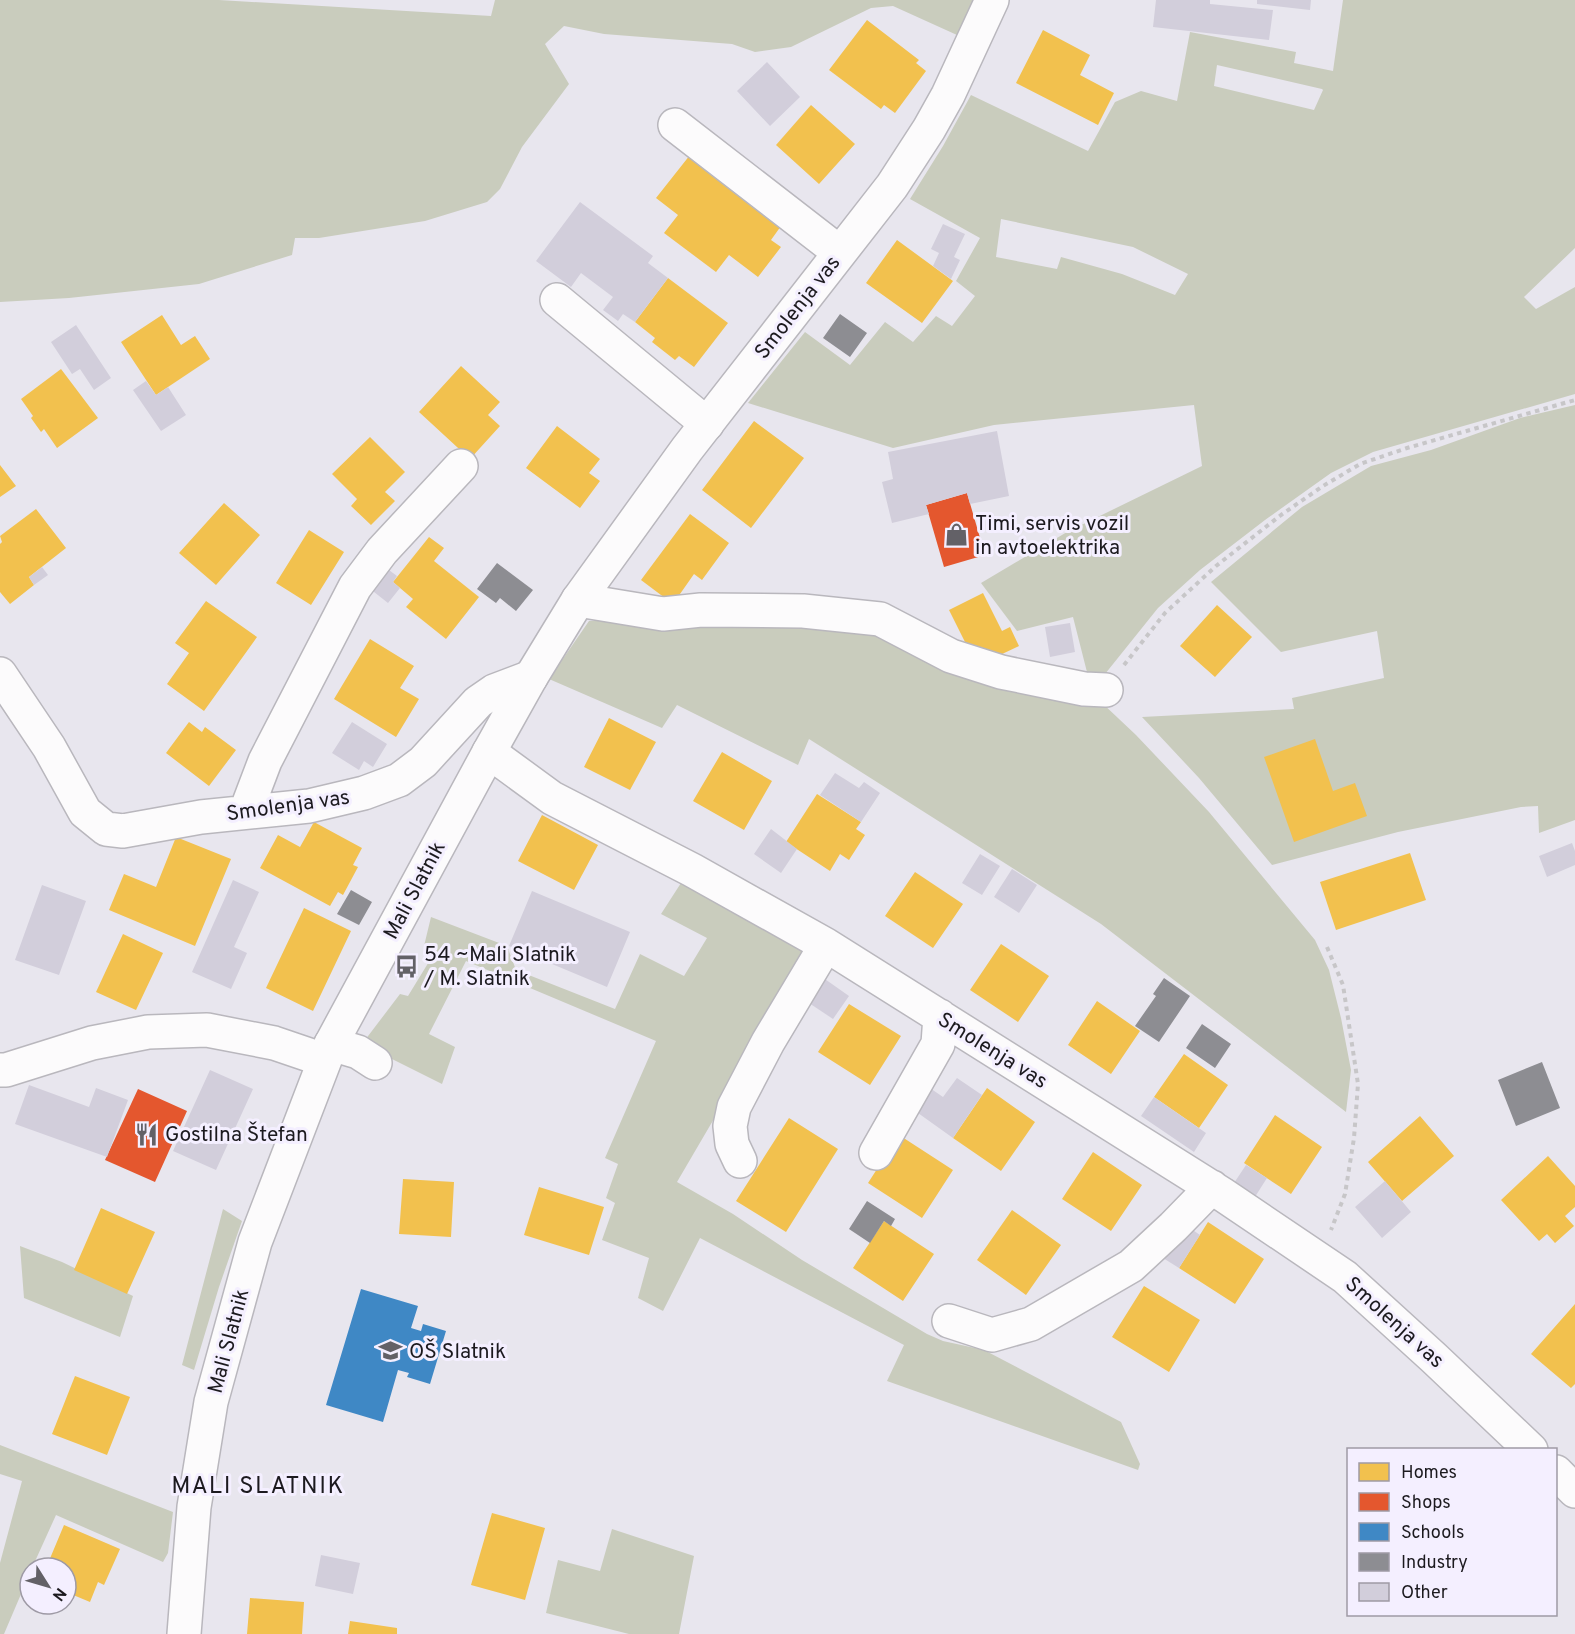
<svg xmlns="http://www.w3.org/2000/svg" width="1575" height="1634" viewBox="0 0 1575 1634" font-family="Overpass,sans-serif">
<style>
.green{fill:#c9ccbd;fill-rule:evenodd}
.homes{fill:#f2c14e}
.shops{fill:#e4572e}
.schools{fill:#3f88c5}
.industry{fill:#8d8d92}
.building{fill:#d2cedb}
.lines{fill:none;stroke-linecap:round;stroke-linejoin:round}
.minor-casing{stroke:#b9b7bd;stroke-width:36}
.major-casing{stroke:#b9b7bd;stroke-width:36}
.path{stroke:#c7c6c8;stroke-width:4;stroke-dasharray:4.5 4.5;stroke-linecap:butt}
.minor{stroke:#fcfbfc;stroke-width:33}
.major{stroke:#fcfbfc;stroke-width:33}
.labels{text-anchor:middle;stroke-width:6;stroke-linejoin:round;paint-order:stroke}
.street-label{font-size:21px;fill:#1c1a1f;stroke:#f4efff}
.poi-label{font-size:21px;fill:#1c1a1f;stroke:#f4efff;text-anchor:start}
.quarter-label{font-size:24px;letter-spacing:1.5px;fill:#1c1a1f;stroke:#f4efff}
</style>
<rect width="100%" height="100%" fill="#e8e6ee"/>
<path class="green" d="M0,0H219L491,16L495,0H975L964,24L957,35L893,6L871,8L791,47L755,52L732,44L604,34L564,26L545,44L569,84L522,147L500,189L487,202L425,221L319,238H295L292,255L199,284L69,298L0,302Z
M1343,0H1575V248L1524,297L1536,309L1575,287V394L1373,452L1331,473L1265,520L1200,570L1158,608L1101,679L1089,680L1073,617L1017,631L981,583L1067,532L1202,466L1194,405L994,425L893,448L748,403L805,332L850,365L885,322L913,342L936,316L952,326L975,296L956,281L980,238L910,199L943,146L971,95L1088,151L1115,102L1141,91L1177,101L1190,32L1296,52L1294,63L1333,71ZM1217,65L1322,89L1323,90L1314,110L1214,86ZM1001,219L1133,247L1188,274L1175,295L1122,274L1061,257L1057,269L996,257Z
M1575,405V820L1539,833L1538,806L1521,807L1398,832L1272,865L1199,778L1142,717L1294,709L1292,698L1384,678L1377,631L1281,652L1211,582L1302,507L1371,466L1431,450L1520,418Z
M624,619L716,622L876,631L1101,702L1136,735L1209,812L1315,940L1329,970L1341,1018L1351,1070L1346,1112L1101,924L809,739L798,765L677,705L662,728L549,679L589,621Z
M681,883L807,945L739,1076L677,1182L733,1214L802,1260L927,1334L943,1341L984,1350L1121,1422L1140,1464L1138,1470L887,1381L904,1345L700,1238L663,1311L638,1298L649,1258L602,1240L615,1203L606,1198L618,1164L605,1158L656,1041L466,961L429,1034L455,1047L442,1084L362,1044L400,994L408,996L430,960L424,946L431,917L507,946L516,970L615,1009L640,954L684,976L707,938L661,914Z
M223,1209L242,1221L219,1287L194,1370L182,1365Z
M20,1246L62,1262L133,1296L120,1337L24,1298Z
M0,1445L173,1512L168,1553L163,1562L56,1515L32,1568H30V1573L4,1634H0V1563L22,1481L0,1474Z
M612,1529L694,1556L679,1634H629L546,1613L558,1560L600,1571Z"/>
<path class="homes" d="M867,20L919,60L916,63L926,71L895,113L884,105L881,109L829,70Z
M1043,30L1090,55L1080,75L1114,93L1098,125L1016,83Z
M811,105L855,144L819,184L776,145Z
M690,155L781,226L771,240L781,247L758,277L729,255L716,272L664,233L678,215L656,198Z
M897,240L953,281L922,323L866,283Z
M668,278L728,323L694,367L679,356L675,360L652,342L655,338L635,322Z
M162,315L181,345L195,336L210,359L156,395L121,342Z
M461,366L500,402L488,415L500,426L470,459L419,412Z
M61,369L98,418L57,448L44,429L41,432L31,418L33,416L21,399Z
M754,421L804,458L751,528L702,490Z
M557,426L600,459L589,473L600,481L580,508L526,468Z
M370,437L405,472L385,492L395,501L371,525L351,506L357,499L332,474Z
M0,465L16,486L0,497Z
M224,503L260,535L216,585L179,553Z
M36,509L66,548L29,577L34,585L10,604L0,592V544L2,542L0,536Z
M690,514L729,543L702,580L694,574L673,604L641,580Z
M309,530L344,552L311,605L276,583Z
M429,537L444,548L434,561L479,597L446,639L406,607L413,599L393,582Z
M983,593L1002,631L1010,627L1019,646L983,663L971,654L949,610Z
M206,601L257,637L204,711L167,684L189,653L175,643Z
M1217,605L1252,637L1215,677L1180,646Z
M370,639L414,666L400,688L419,699L396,737L334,699Z
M609,718L656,742L630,790L584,767Z
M189,722L202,732L205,727L236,750L209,786L166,753Z
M1315,739L1333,791L1355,783L1367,816L1294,842L1264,757Z
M722,752L772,781L744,830L693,801Z
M817,794L861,822L856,829L865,835L849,860L840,854L830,871L786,842Z
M542,815L598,845L574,890L518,861Z
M314,822L362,848L353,865L358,867L343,895L338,892L330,906L260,868L278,835L300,847Z
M176,837L231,859L195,946L109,910L124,874L156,887Z
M1410,853L1426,900L1336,930L1320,882Z
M915,872L963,904L933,948L885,916Z
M304,908L351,931L313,1011L266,988Z
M123,934L163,953L136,1010L96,992Z
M1001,944L1049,976L1018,1022L970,990Z
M1097,1001L1140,1031L1111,1074L1068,1045Z
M849,1004L901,1036L870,1085L818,1052Z
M1184,1054L1228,1085L1199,1128L1154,1097Z
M987,1088L1035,1122L1001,1171L953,1138Z
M1275,1115L1322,1147L1291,1194L1244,1163Z
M1420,1116L1454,1156L1402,1201L1368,1162Z
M789,1118L838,1149L786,1232L736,1201Z
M899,1135L953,1170L922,1218L868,1183Z
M1093,1152L1142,1185L1111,1231L1062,1199Z
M1548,1156L1575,1186V1207L1565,1216L1574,1226L1555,1243L1547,1234L1539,1241L1501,1200Z
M403,1179L454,1182L451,1237L399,1234Z
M539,1187L604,1207L589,1255L524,1235Z
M101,1208L155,1232L127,1294L74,1270Z
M1012,1210L1061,1245L1026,1295L977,1260Z
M884,1221L934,1254L903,1301L853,1268Z
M1208,1222L1264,1259L1235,1304L1179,1268Z
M1144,1286L1200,1320L1169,1372L1112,1337Z
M1575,1304V1384L1571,1388L1531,1354Z
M75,1376L130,1397L107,1455L52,1434Z
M492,1513L545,1528L525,1600L471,1585Z
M64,1525L120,1549L104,1585L98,1582L90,1602L66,1592V1568H46Z
M250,1598L304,1602L302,1634H247Z
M350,1621L397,1628V1634H348Z"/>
<path class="shops" d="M967,493L985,555L944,567L926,505Z
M138,1089L187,1111L155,1182L105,1160Z"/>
<path class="schools" d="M361,1289L418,1306L411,1328L421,1331L423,1324L446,1331L430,1384L407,1377L409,1373L398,1370L383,1422L326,1405Z"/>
<path class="industry" d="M840,314L867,333L850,357L823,338Z
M497,563L533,590L516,611L500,598L496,603L477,589Z
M351,890L372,902L359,925L337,914Z
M1164,978L1190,996L1159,1042L1135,1026L1156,996L1153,994Z
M1202,1024L1231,1044L1215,1068L1186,1048Z
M1542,1062L1560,1108L1516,1126L1498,1080Z
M867,1201L895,1219L891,1226L884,1221L870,1243L849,1229Z"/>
<path class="building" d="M1156,0H1210V4L1273,10L1269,40L1153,27Z
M1257,0H1311L1310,10L1257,4Z
M767,62L800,97L770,126L737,91Z
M580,202L653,256L648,263L668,278L635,322L623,314L618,321L603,310L613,297L581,273L571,287L536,261Z
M943,224L965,234L954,257L960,260L951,279L933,266L939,253L931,249Z
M76,325L111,378L94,390L80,369L72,374L51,342Z
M146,381L156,395L168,387L186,415L161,431L133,390Z
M997,431L1009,496L970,504L967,493L926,505L929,514L892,523L882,482L893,479L888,452Z
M42,567L48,575L34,585L29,577Z
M385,567L397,576L393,582L400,588L388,603L369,588Z
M1070,623L1075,652L1050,657L1045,627Z
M352,722L387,744L373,767L364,761L359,770L332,753Z
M835,773L859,788L864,782L880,793L861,822L820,795Z
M771,829L797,849L781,873L754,854Z
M1572,843L1575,851V865L1547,877L1539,856Z
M980,854L1000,866L982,895L962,883Z
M1012,869L1037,885L1019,913L994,897Z
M233,880L259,892L234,947L247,953L231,989L192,972Z
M42,885L86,901L59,975L15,960Z
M532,891L630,932L607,987L509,946Z
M822,977L849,996L833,1019L806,1001Z
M210,1070L253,1089L216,1170L173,1151Z
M957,1078L982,1095L953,1138L911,1108L927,1086L943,1097Z
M29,1085L89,1107L96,1088L128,1100L107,1157L15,1124Z
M1154,1097L1206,1133L1194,1152L1141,1116Z
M1246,1165L1267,1178L1253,1200L1232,1186Z
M1385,1181L1411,1212L1382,1238L1355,1207Z
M1184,1224L1200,1235L1179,1268L1163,1258Z
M321,1555L360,1563L353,1594L315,1586Z"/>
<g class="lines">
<defs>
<path id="minor" d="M675,125L839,252
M557,300L707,424
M578,600L663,614L701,610L803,611L880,619L951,656L1001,672L1084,689L1106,690
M0,674L49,747L85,812L106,829L123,831L201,817L309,806L364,793L399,780L423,762L478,702L494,691L531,677
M489,752L552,798L692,870L826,945L1222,1194L1345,1277L1434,1358L1531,1450
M246,811L265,761L355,587L382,551L461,466
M331,1044L358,1052L375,1063
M0,1070H6L92,1043L148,1032L207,1030L274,1043L324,1060
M876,1153L938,1044L940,1016
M740,1161L732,1144L730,1126L734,1107L768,1042L826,945
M949,1321L992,1335L1031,1324L1131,1266L1173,1227L1212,1187
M1556,1472L1575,1491"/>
<path id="major" d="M184,1634L194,1507L211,1402L255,1242L331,1044L489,752L531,677L578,600L687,449L892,186L929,129L948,95L992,0"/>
</defs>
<use href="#minor" class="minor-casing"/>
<use href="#major" class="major-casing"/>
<path class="path" d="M1124,665L1165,613L1216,566L1281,515L1323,486L1360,464L1407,448L1575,400
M1327,947L1343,985L1358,1084L1354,1138L1345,1194L1331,1230"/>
<use href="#minor" class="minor"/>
<use href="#major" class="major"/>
</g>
<defs>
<symbol id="shop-bare" viewBox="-9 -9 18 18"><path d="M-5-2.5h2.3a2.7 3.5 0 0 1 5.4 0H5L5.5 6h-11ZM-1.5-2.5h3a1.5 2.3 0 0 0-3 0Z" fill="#636167" stroke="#f4efff" stroke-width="2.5" paint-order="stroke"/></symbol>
<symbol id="bus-bare" viewBox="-9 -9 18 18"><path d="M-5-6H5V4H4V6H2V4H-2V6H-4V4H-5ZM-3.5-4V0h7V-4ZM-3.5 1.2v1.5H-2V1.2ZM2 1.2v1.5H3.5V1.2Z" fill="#636167" stroke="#f4efff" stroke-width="2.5" paint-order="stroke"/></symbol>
<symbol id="restaurant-bare" viewBox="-9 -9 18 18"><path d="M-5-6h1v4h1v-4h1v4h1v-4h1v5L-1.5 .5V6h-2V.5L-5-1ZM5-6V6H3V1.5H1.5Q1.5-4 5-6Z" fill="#636167" stroke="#f4efff" stroke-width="2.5" paint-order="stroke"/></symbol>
<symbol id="school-bare" viewBox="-9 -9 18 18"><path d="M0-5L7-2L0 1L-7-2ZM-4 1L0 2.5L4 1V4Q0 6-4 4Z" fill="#636167" stroke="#f4efff" stroke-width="2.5" paint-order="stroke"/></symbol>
</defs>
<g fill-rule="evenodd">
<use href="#shop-bare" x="940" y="518" width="33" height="33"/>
<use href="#bus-bare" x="390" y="950" width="33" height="33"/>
<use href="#restaurant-bare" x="130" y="1118" width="33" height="33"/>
<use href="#school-bare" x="374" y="1334" width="33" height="33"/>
</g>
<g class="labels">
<g class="street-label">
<text transform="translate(797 307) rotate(-52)" y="7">Smolenja vas</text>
<text transform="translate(288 805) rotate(-8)" y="7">Smolenja vas</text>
<text transform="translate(414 890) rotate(-62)" y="7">Mali Slatnik</text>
<text transform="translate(993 1050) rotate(32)" y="7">Smolenja vas</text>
<text transform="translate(1395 1322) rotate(42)" y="7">Smolenja vas</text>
<text transform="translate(228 1341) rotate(-75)" y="7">Mali Slatnik</text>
</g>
<g class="poi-label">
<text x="975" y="530">Timi, servis vozil<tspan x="975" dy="24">in avtoelektrika</tspan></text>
<text x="424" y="961">54 ~Mali Slatnik<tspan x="424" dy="24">/ M. Slatnik</tspan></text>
<text x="165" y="1141">Gostilna Štefan</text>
<text x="409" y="1358">OŠ Slatnik</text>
</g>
<g class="quarter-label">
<text x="258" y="1493">MALI SLATNIK</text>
</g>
</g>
<rect x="1347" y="1448" width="210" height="168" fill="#f4efff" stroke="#9e9aa5" stroke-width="1.5"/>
<rect x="1359" y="1463" width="30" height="18" fill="#f2c14e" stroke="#9e9aa5" stroke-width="1.5"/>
<text x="1401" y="1478" font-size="18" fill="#1c1a1f">Homes</text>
<rect x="1359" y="1493" width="30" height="18" fill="#e4572e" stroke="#9e9aa5" stroke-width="1.5"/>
<text x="1401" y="1508" font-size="18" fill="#1c1a1f">Shops</text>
<rect x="1359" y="1523" width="30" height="18" fill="#3f88c5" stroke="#9e9aa5" stroke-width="1.5"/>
<text x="1401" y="1538" font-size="18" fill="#1c1a1f">Schools</text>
<rect x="1359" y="1553" width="30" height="18" fill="#8d8d92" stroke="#9e9aa5" stroke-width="1.5"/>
<text x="1401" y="1568" font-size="18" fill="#1c1a1f">Industry</text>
<rect x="1359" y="1583" width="30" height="18" fill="#d2cedb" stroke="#9e9aa5" stroke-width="1.5"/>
<text x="1401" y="1598" font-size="18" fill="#1c1a1f">Other</text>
<g transform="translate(48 1586) rotate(127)"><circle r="28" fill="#f4efff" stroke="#9e9aa5" stroke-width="1.5"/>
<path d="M0-4.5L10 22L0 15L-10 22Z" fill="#636167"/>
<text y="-9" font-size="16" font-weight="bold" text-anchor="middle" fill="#1c1a1f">N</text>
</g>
</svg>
